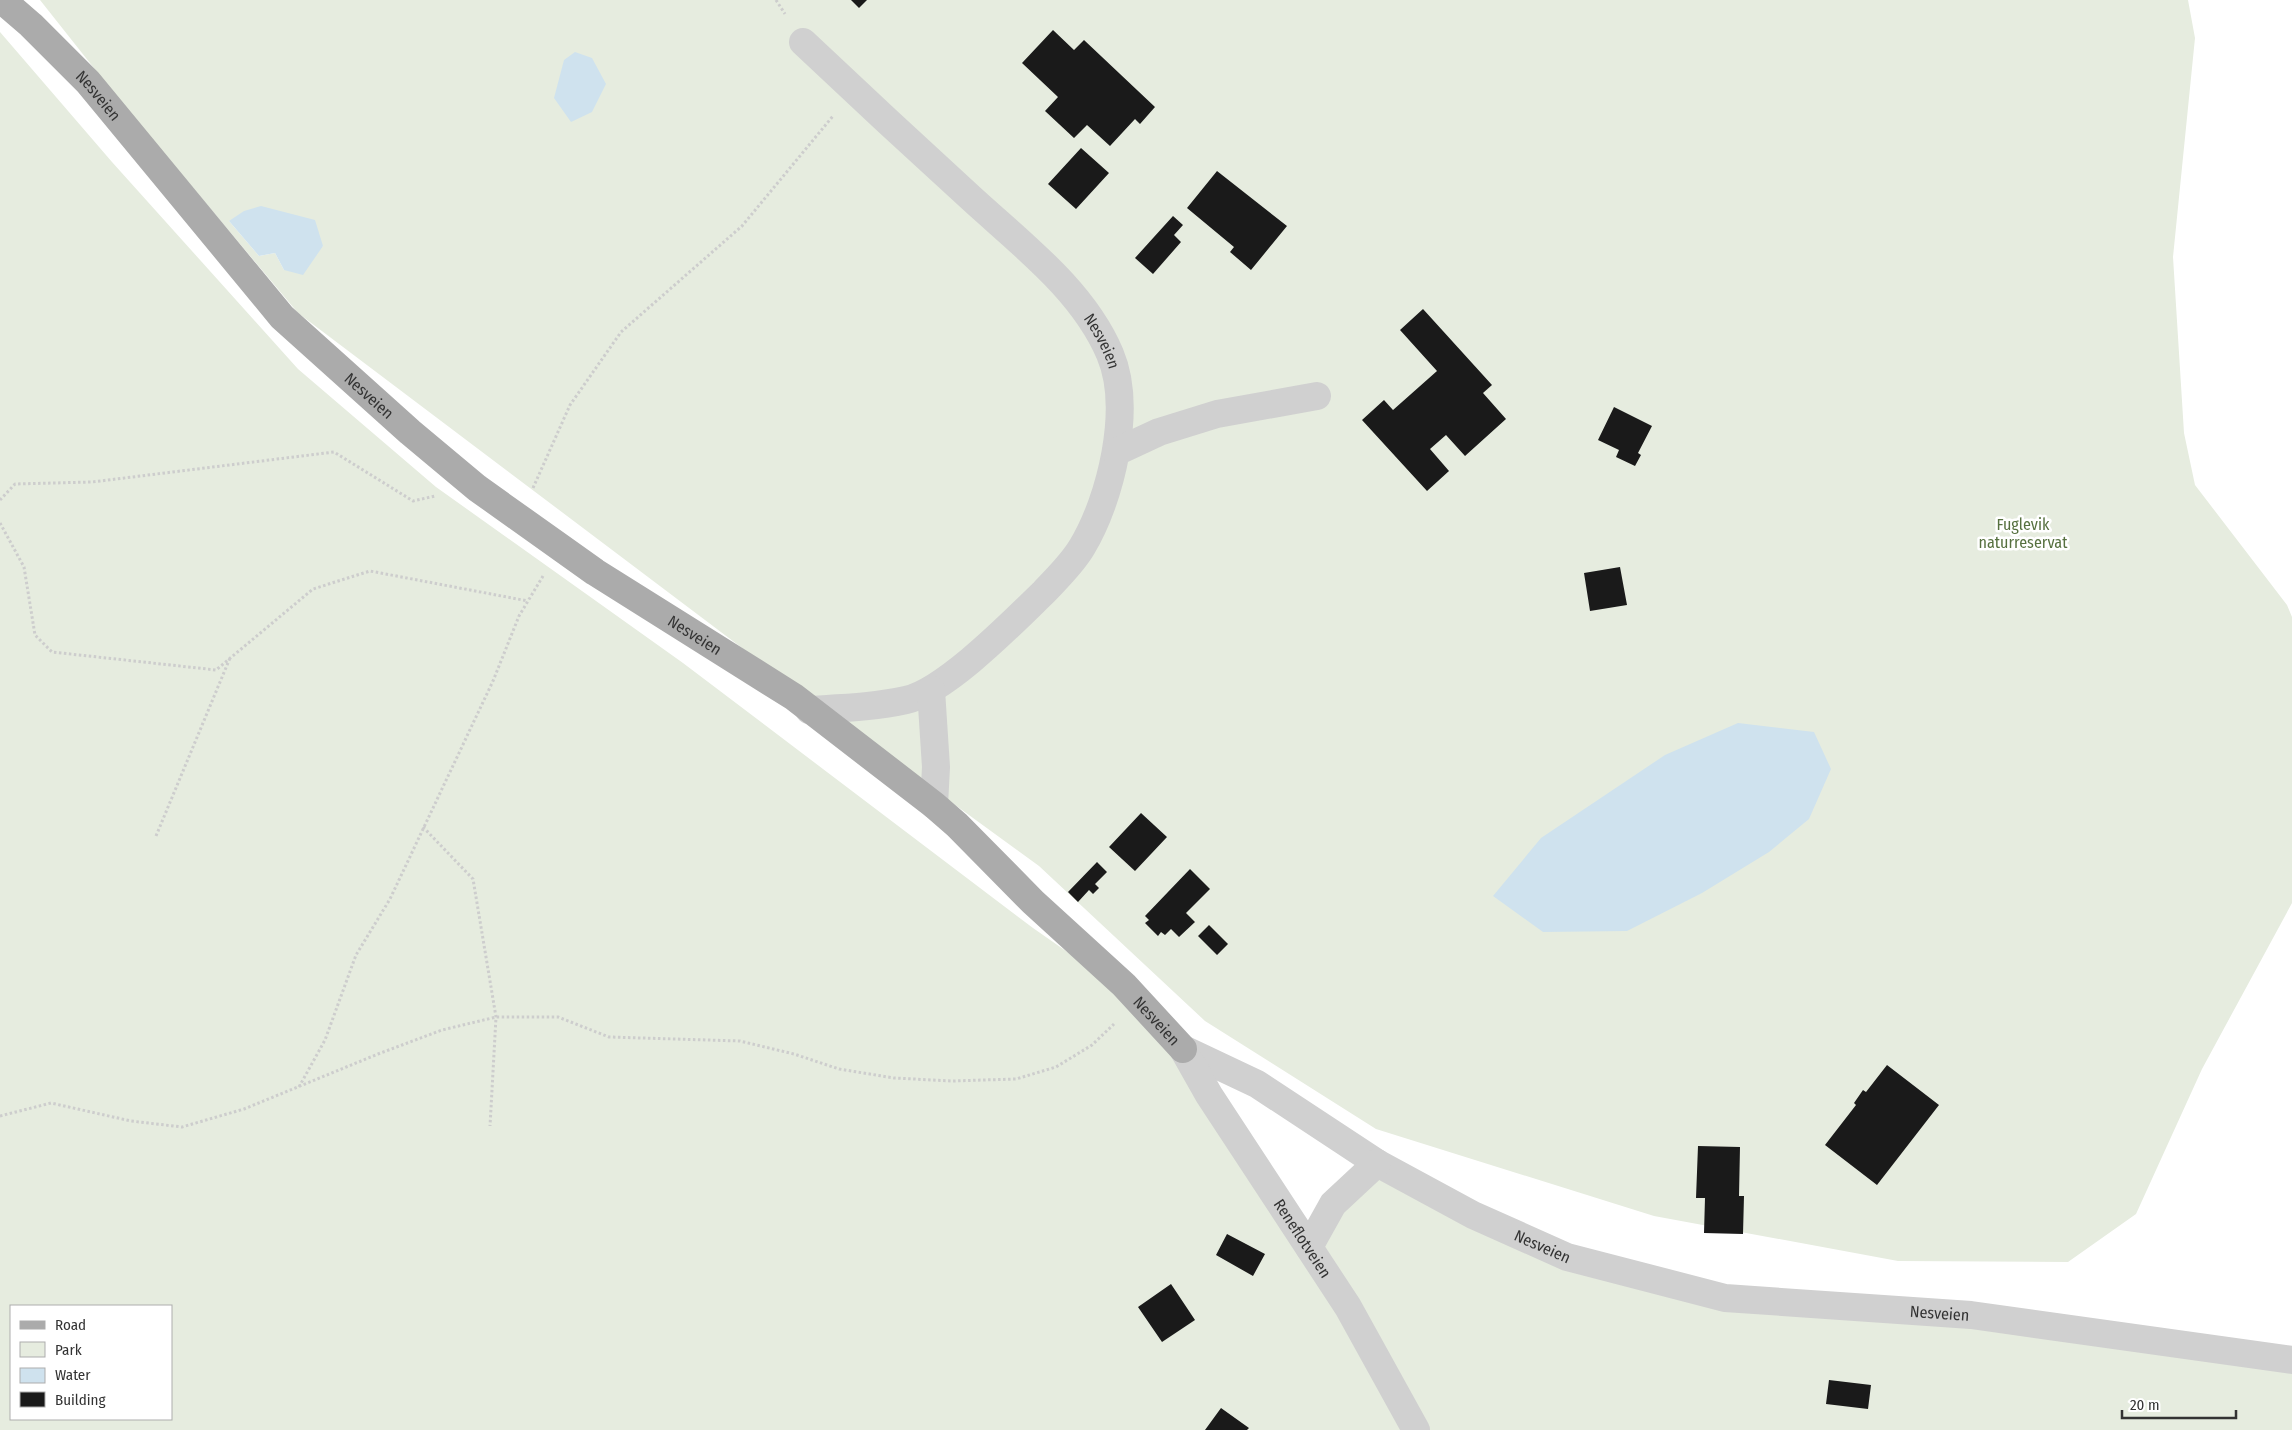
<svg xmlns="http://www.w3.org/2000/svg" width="2292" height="1430" viewBox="0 0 2292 1430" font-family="'Fira Sans Condensed',sans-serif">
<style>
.green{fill:#e6ecdf;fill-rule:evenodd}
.water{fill:#cfe2ee}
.building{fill:#1a1a1a}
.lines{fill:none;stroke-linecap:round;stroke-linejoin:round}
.path{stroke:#cdcdcd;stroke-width:3;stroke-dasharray:2.5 2.5;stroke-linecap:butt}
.minor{stroke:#d0d0d0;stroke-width:28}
.major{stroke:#ababab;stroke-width:28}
.labels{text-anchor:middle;stroke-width:5;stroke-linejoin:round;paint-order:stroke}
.street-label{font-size:16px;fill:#333;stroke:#fff}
.park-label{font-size:16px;fill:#56703f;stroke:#fff}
</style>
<rect width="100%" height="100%" fill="#fff"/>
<path class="green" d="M40,0H2188L2195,38L2173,257L2184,433L2195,485L2287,605L2292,617V903L2202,1069L2136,1214L2068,1262L1898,1261L1654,1216L1376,1129L1205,1021L1039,866L811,700L298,313L120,101ZM229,221L323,246L284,270L275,253L259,256Z
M0,32L112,162L298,369L436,487L683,663L1033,928L1149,1009L1308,1247L1377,1163L1473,1215L1725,1298L2292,1360V1430H0ZM11,1306H171V1419H11Z"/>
<path class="water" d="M575,52L592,58L606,84L592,112L571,122L554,98L564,60Z
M261,206L315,220L323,246L303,275L284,270L275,253L259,256L229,221L244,211Z
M1738,723L1814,732L1831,769L1809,819L1769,852L1702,893L1627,931L1543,932L1493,896L1541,838L1665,755Z"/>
<path class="building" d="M851,0H867L859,8Z
M1053,30L1074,50L1084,40L1155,107L1140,124L1135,119L1110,146L1087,125L1074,138L1045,111L1058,97L1022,63Z
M1081,148L1109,173L1076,209L1048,184Z
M1217,171L1287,226L1251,270L1230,252L1234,247L1187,208Z
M1173,216L1183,225L1174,235L1181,242L1153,274L1135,258Z
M1423,309L1492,385L1483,393L1506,419L1465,456L1446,435L1430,449L1449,471L1427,491L1362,420L1384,400L1393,410L1437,371L1400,330Z
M1614,407L1652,426L1638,453L1641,455L1635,466L1616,457L1619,450L1598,440Z
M1620,567L1627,605L1590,611L1584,573Z
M1141,813L1167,837L1135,871L1109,847Z
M1097,862L1107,872L1095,884L1099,888L1093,894L1089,890L1078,902L1068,892Z
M1190,869L1210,889L1186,913L1195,922L1179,937L1171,929L1165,935L1161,932L1158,936L1145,923L1149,920L1145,916Z
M1209,925L1228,944L1217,955L1198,936Z
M1887,1065L1939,1105L1877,1185L1825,1145L1856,1105L1854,1103L1863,1090L1866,1092Z
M1698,1146L1740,1147L1739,1196H1744L1743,1234L1704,1233L1705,1198H1696Z
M1227,1234L1265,1254L1253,1276L1216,1255Z
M1171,1284L1195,1320L1162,1342L1138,1307Z
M1829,1380L1871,1385L1868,1409L1826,1404Z
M1221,1408L1249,1428L1247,1430H1205Z"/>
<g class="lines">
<path class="path" d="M776,0L785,14
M533,488L570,405L621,332L742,226L833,116
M0,500L15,484L92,482L334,452L413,501L435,496
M0,523L24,567L35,635L52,652L216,670L313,589L370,571L528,601
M423,827L473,879L496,1017L490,1126
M156,836L230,658
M299,1087L325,1040L356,955L390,899L493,681L519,616L543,576
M0,1116L51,1103L131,1121L182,1127L244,1109L378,1054L442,1030L496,1017H558L609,1037L740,1041L794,1054L839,1069L894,1078L952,1081L1016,1079L1056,1067L1092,1045L1114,1024"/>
<g class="minor">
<path id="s1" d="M803,42C859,95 915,147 971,198C1021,244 1083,290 1110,354C1133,408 1111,499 1082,547C1072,564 1057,578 1044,592C1014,621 946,691 906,700C875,707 841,708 809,710"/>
<path d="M1116,452L1159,432L1217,414L1317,396"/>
<path d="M931,690L936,767L934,805"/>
<path id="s2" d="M1183,1049L1257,1084L1377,1163L1473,1215L1567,1257L1725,1298L1971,1315L2292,1360"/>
<path id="s3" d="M1183,1049L1209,1095L1348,1307L1416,1430"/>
<path d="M1309,1247L1333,1204L1377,1163"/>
</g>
<path class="major" id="s4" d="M2,0L31,25L88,82L282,317L410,432L477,488L595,572L794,697L934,805L957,825L1033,902L1124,985L1183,1049"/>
</g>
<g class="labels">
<g class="street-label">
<text dy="6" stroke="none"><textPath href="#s4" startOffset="136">Nesveien</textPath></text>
<text dy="6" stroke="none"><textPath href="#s1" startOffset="425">Nesveien</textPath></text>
<text dy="6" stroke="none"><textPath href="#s4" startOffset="541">Nesveien</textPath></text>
<text dy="6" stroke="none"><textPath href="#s4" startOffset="946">Nesveien</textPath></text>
<text dy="6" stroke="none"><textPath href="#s4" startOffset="1550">Nesveien</textPath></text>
<text dy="6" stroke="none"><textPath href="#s3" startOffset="224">Reneflotveien</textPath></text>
<text dy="6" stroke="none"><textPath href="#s2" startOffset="411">Nesveien</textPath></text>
<text dy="6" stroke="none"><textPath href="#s2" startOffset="816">Nesveien</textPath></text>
</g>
<g class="park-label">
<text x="2023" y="530">Fuglevik<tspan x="2023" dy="18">naturreservat</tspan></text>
</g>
</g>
<rect x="10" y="1305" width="162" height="115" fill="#ffffff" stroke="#adadad"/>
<rect x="20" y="1321" width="25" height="8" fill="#ababab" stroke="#adadad"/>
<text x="55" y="1330" font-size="15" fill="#333333">Road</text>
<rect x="20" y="1342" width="25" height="15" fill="#e6ecdf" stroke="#adadad"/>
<text x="55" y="1355" font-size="15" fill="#333333">Park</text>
<rect x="20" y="1368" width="25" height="15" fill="#cfe2ee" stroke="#adadad"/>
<text x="55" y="1380" font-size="15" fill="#333333">Water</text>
<rect x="20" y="1392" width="25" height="15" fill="#1a1a1a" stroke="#adadad"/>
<text x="55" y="1405" font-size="15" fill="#333333">Building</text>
<path d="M2122 1410v8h114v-8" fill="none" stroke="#333333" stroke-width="2.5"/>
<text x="2130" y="1410" font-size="15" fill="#333333" stroke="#ffffff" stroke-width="4" paint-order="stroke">20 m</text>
</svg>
